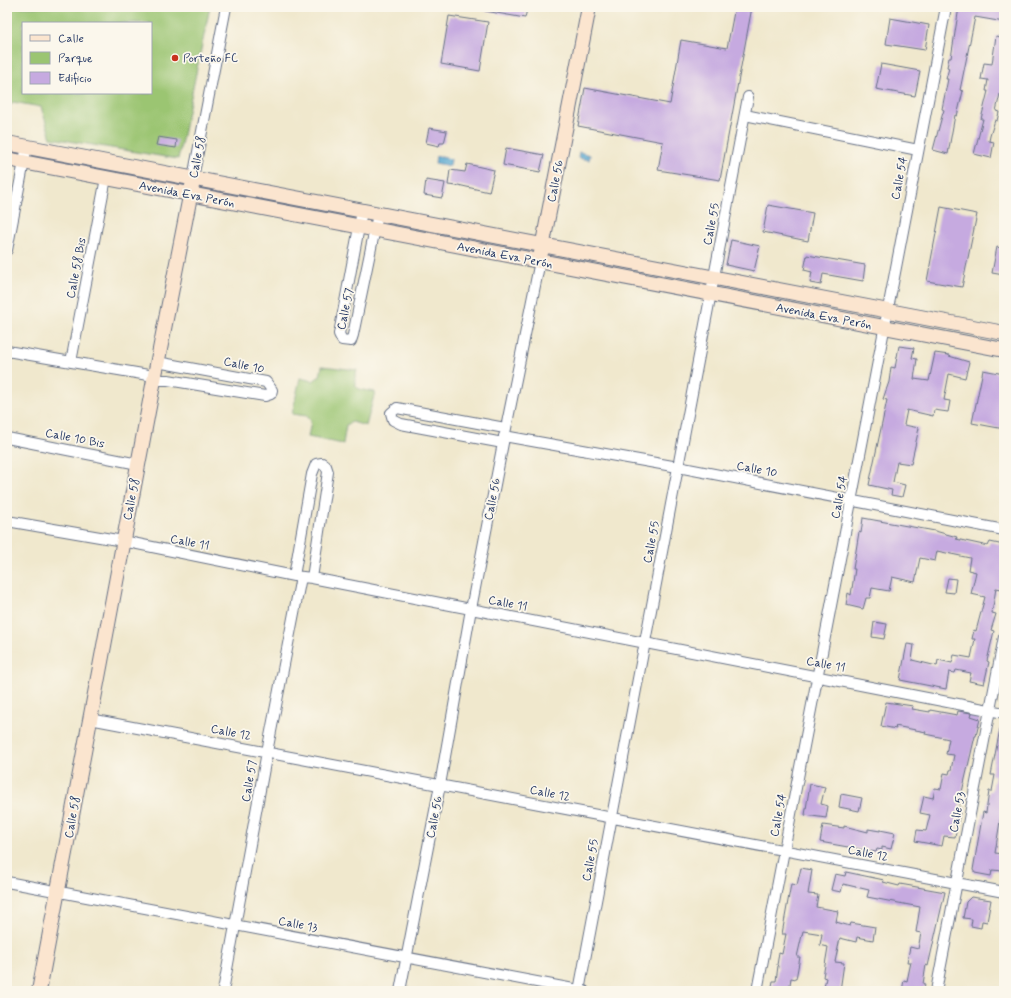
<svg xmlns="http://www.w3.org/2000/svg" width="1011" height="998" viewBox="0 0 1011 998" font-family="Mynerve,sans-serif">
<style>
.green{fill:#9bc572;stroke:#5b7a68;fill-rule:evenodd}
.water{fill:#55a6cf;stroke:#386a96}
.building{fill:#c6aae0}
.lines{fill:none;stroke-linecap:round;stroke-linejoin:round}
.minor-casing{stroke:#667085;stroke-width:12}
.secondary-casing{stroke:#667085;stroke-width:16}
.minor{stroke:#fff;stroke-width:10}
.secondary{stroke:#fbe5cf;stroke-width:14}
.poi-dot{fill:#c8321e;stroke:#fbf7ec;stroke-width:1.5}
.labels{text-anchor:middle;stroke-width:3.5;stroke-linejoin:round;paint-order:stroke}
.poi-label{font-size:12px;fill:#1b2f5e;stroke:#fbf7ec;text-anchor:start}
.street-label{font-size:12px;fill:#1b2f5e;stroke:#fbf7ec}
</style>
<rect width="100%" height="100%" fill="#fbf7ec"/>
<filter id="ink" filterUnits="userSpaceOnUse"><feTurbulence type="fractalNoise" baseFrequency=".025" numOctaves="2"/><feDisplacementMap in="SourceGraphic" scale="8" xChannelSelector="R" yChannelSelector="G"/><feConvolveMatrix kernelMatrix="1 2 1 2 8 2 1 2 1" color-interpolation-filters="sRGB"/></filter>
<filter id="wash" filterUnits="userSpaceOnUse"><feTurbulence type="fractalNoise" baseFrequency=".012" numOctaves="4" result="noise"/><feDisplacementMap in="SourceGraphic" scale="16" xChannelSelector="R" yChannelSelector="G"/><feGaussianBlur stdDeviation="0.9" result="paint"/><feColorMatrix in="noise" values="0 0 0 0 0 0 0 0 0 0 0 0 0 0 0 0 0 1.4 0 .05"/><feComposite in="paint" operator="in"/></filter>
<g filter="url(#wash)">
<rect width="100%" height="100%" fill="#f0e8cd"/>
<path class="green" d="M7,7H210L178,159L51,138L41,107L13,102L7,110ZM23,23H151V93H23Z
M322,366L357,370C351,390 357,389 375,392L366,426L352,422L346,425L343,444L308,437L311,421L307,416L292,414L300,378L313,381L320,376Z"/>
<path class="water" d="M579,152L590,155L589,160L578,158Z
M436,156L451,159L450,166L435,163Z"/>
<g id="blocks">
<path class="building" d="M485,7H516L527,9L525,18L485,11Z
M735,7H752L720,180L658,170L663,142L578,126L585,88L670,104L681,40L727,48Z
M959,7H1004V22L975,17L960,90L963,91L957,116L955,115L948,154L933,150L942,116L944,110L942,109L948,79H946L949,68L947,67L949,58H951Z
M449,16L488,22L480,71L441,64Z
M890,18L929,25L925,50L886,44Z
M996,36L1004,38V94H1000L996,111L999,112L997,121L995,120L990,136L989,141L994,142L991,158L974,154L983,119H981L988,91H986L988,80L981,79L984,63L992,64Z
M881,64L920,71L915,96L876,89Z
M429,128L447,131L444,143H440L439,146L426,143Z
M158,137L177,140L176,148L156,145Z
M506,148L544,155L540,172L503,165Z
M467,164L494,170L489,192L458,185L457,186L448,185L450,170L465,172Z
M426,180L445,183L442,198L424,195Z
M768,205L813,213L808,241L763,232Z
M941,207L977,214L962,287L927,281Z
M731,240L760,246L754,271L726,265Z
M997,247L1004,249V275L992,273Z
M807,255L865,265L863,281L823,274L821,285L810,283L812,272L804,270Z
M899,346L914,348L912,358L917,359L914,379L929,381L935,353L949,355V356L969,362L965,378L949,374L944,400L950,401L948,412L934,410L933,416L907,410L904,425L919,428L911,464L897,462L893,482L905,485L902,497L891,495L892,490L869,485L887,400L883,399L889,382L891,367L895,368Z
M983,370L1004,374V429L972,423Z
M863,518L935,531L957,537L956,539L988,546L990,542L1004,545V577L1002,589L996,588L992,613L996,614L991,630L994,631L987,661L989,662L984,684L969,681L971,673L956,670L955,673L949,672L946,689L900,680L907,644L914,645L912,660L937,666L938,660L952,663L954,655L971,658L975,639H972L974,630L976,631L985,597L971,594L976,572L968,570L970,558L937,551L935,561L920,558L915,582L892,577L889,591L872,588L870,598H866L863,609L846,605L848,593L851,595L855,569H853L859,532L861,533Z
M948,578L956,579L954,593L945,592Z
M874,622L887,624L884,639L872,637Z
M886,702L913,706L912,709L930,712V710L957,715L958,711L972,713L971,716L980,719L976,736H975L962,792L959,808H961L955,837L944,836L942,846L915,841L917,830L926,831L930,815L920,813L924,796L933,798L935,788L941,789L944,773L949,774L950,770H951L954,755L946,754L949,739L925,734L926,732L895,726L896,729L881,726Z
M1000,729H1004V792L1003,801L1004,802V816L1001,815L995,853L1004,854V871L992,870L991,876L975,873L973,870L983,812L986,813L989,791H992L995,775H991Z
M810,784L825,787L821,804L828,806L826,818L805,815Z
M841,794L862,798L859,811L839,807Z
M823,825L844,828V826L868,832V829L880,831V830L895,833L891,849L882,847V850L877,849L876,852L820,842Z
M801,868L812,870L808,894L818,895L816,907L838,911L836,922L850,926L851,923L875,927L873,940L857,937L856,942L840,938L835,962L844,963L840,991H823L826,978L823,977L828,947L820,945L822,934L803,931L797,957H800L796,979L791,978L789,991H771L773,981H776L778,966L777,965L779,953L782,954L786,934H782L791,884L797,885Z
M846,872L884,880L883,882L899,886L900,884L945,892L928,966L926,965L923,984H925L924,991H902L904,980L907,981L911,962H907L910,947L918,949L921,933L916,932L920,907L867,897L869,890L843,884L841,892L831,890L835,874L845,876Z
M971,897L991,900L987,922L982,921L981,928L971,926L972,919L963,918L966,902Z"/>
</g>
</g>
<g filter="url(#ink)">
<use href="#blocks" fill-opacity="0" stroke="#667085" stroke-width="1"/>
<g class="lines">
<defs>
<path id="minor" d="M745,115L918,150
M193,178L226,7
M362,211L339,334L342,340L351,341L353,335L378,214
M7,250L27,146
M7,351L154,376
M71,362L106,178
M154,380H168L265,396L271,394L272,390L266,382L157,362
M504,436L678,467L1004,530
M7,438L138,464
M503,443L401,424L393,420L391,413L397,408L505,428
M7,521L123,541L294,576L312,578L1004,713
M294,576L312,474L316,464L322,463L326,466L328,472L312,578
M90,719L1004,892
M7,882L584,991
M223,991L267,752L301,577
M400,991L440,785L471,609L503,443L540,261
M579,991L748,97
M757,991L946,7
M936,991L1004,637"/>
<path id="secondary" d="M7,143L1004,333
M7,159L1004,350
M541,253L589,7
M39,991L154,380L192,186"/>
</defs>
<use href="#minor" class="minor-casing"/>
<use href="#secondary" class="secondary-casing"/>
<use href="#minor" class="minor"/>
<use href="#secondary" class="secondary"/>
</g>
</g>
<circle class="poi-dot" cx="175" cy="58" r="4"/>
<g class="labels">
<g class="poi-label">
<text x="183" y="62">Porteño FC</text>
</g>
<g class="street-label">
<text transform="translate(197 157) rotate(-79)" y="4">Calle 58</text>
<text transform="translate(899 178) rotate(-79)" y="4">Calle 54</text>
<text transform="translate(555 181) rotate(-79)" y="4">Calle 56</text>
<text transform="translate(187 194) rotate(11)" y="4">Avenida Eva Perón</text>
<text transform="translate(711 224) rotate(-79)" y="4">Calle 55</text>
<text transform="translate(505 255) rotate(11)" y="4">Avenida Eva Perón</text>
<text transform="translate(76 268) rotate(-79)" y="4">Calle 58 Bis</text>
<text transform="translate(345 309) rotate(-78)" y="4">Calle 57</text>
<text transform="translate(824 316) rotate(11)" y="4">Avenida Eva Perón</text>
<text transform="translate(244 365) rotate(12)" y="4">Calle 10</text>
<text transform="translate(75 438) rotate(11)" y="4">Calle 10 Bis</text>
<text transform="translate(757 469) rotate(11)" y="4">Calle 10</text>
<text transform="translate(839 497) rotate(-79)" y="4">Calle 54</text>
<text transform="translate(131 499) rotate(-79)" y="4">Calle 58</text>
<text transform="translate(492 499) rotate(-79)" y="4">Calle 56</text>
<text transform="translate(190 542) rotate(11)" y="4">Calle 11</text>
<text transform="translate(651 542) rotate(-79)" y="4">Calle 55</text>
<text transform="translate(508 603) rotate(11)" y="4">Calle 11</text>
<text transform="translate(826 664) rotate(11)" y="4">Calle 11</text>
<text transform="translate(231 732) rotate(11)" y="4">Calle 12</text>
<text transform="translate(249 781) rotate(-80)" y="4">Calle 57</text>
<text transform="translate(550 793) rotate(11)" y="4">Calle 12</text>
<text transform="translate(957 812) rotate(-79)" y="4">Calle 53</text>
<text transform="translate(778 815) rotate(-79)" y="4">Calle 54</text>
<text transform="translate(72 817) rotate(-80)" y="4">Calle 58</text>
<text transform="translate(434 817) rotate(-79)" y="4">Calle 56</text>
<text transform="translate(868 853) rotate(11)" y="4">Calle 12</text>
<text transform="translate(590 860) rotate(-79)" y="4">Calle 55</text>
<text transform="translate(298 924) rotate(11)" y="4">Calle 13</text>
</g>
</g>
<rect width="1011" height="998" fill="none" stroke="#fbf7ec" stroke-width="24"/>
<rect x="22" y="22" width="130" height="72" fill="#fbf7ec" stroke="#a1a7b3"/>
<rect x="30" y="35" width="20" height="6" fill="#fbe5cf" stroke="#a1a7b3"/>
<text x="58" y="42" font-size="12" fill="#1b2f5e">Calle</text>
<rect x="30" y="52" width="20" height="12" fill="#9bc572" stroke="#a1a7b3"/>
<text x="58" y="62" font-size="12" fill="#1b2f5e">Parque</text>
<rect x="30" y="72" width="20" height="12" fill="#c6aae0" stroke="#a1a7b3"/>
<text x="58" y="82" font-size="12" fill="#1b2f5e">Edificio</text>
</svg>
